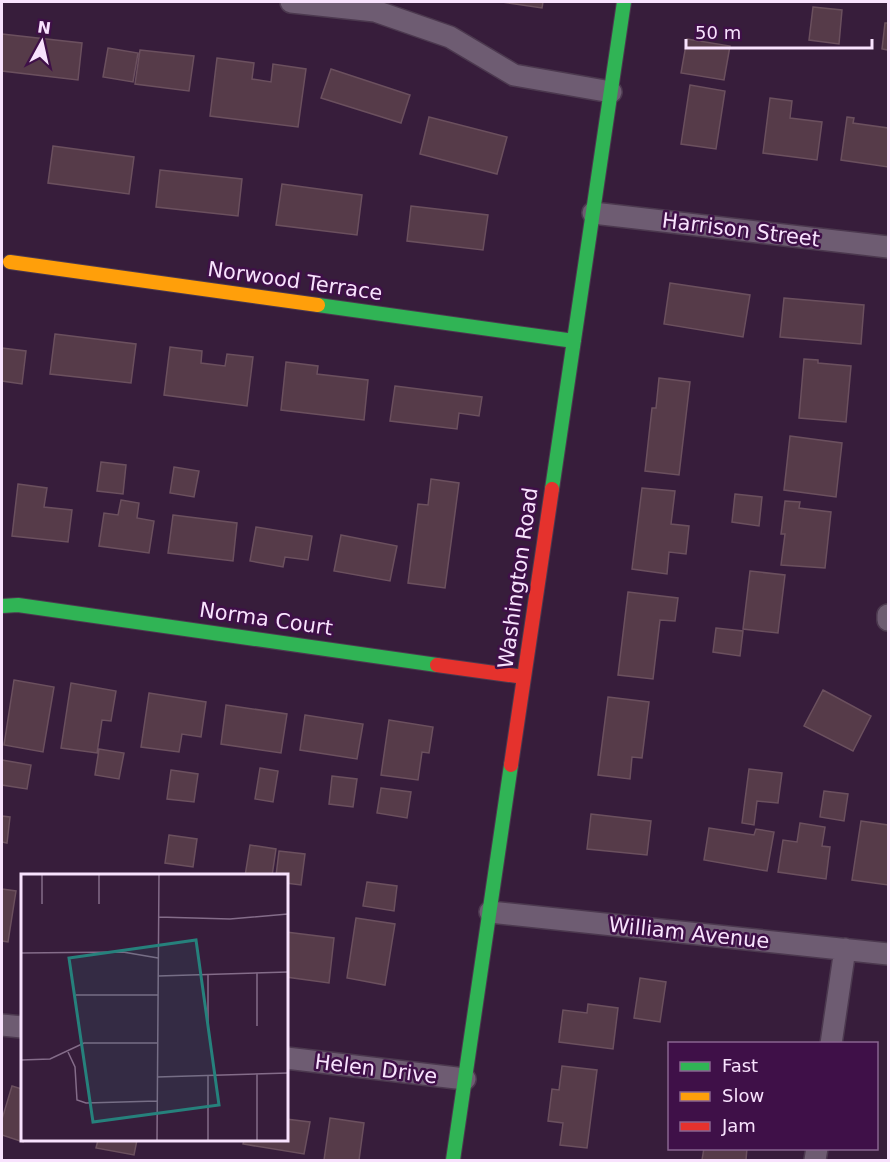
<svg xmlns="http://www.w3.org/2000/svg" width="890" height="1162" viewBox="0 0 890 1162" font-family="'DejaVu Sans',sans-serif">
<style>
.building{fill:#563b49;stroke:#6b505e;stroke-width:1.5}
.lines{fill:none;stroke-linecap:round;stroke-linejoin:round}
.street-casing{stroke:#4c394f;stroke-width:24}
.fast-casing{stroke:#4c394f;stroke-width:16}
.slow-casing{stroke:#4c394f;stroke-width:16}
.jam-casing{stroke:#4c394f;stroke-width:16}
.street{stroke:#6e5c72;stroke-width:21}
.fast{stroke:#30b455;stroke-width:14}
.slow{stroke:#ff9f0a;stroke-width:14}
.jam{stroke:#e5322d;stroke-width:14}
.labels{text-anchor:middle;stroke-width:5;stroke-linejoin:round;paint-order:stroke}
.street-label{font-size:21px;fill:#f8e2fd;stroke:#3f1048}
.inset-road{fill:none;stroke:#846c89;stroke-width:1.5}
.view{fill:#26817c;fill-opacity:0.15;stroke:#26817c;stroke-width:3}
.inset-edge{fill:none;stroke:#f8e2fd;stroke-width:3}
</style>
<rect width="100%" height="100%" fill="#371d3b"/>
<path class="building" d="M502,2H543L542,8Z
M813,7L842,10L839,44L809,40Z
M885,23H888V50L882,49Z
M2,34L82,43L78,80L2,71Z
M687,39L730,46L724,80L681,73Z
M108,48L138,53L133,82L103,77Z
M140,50L194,56L189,91L135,84Z
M217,58L254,63L252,79L271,82L273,64L306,69L298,127L210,116Z
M331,69L410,95L401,123L321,98Z
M690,85L725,91L716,149L681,144Z
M770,98L792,101L790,118L822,122L817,160L763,153Z
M429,117L507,137L497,174L420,154Z
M847,117L854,118L853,123L888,128V167L841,160Z
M53,146L134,157L129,194L48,183Z
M160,170L242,179L238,216L156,207Z
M282,184L362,195L357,235L276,225Z
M411,206L488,215L483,250L407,241Z
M670,283L750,295L743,337L664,324Z
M784,298L864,305L861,344L780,337Z
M55,334L136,344L131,383L50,374Z
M170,347L202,351L201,363L225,366L227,354L253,357L247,406L164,395Z
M2,348L26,351L22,384L2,381Z
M804,359L818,360V363L851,366L846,422L799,418Z
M286,362L318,366L317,374L368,380L364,420L281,410Z
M659,378L690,382L679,475L645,471L652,408H656Z
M395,386L482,397L479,416L459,413L457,429L390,421Z
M790,436L842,443L836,497L784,490Z
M101,462L126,465L123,494L97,491Z
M174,467L199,471L194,497L170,493Z
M431,479L459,483L445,588L408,583L418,504L428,505Z
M18,484L47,488L44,507L72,510L68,542L12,536Z
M642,488L675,491L671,524L689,526L686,554L669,552L667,574L632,569Z
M735,494L762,497L759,526L732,522Z
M121,500L139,503L137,518L154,521L149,553L99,546L104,513L118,515Z
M785,501L800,502L799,508L831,512L825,568L781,565L785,534H781Z
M173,515L237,523L233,561L168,553Z
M256,527L312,536L308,560L285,557L283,567L250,561Z
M341,535L397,546L390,581L334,571Z
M750,571L785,575L778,633L743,629Z
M628,592L678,598L675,621L660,620L653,679L618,675Z
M716,628L743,631L740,656L713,652Z
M14,680L54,687L43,752L4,745Z
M71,683L116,691L111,721L102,720L97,753L61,748Z
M823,690L871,716L853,751L804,726Z
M149,693L206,702L201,737L182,734L179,752L141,747Z
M608,697L649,702L642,758L632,757L630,779L598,775Z
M226,705L287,714L281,753L221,744Z
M305,715L363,724L357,759L300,750Z
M389,720L433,727L429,753L422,752L418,780L381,775Z
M99,749L124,753L119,779L95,775Z
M2,760L31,765L27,789L2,785Z
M260,768L278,771L273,802L255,799Z
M749,769L782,773L778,803L757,801L754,825L742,823Z
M171,770L198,774L194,802L167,799Z
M332,776L357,779L353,807L329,804Z
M381,788L411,792L407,818L377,813Z
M824,791L848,794L844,821L820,817Z
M591,814L651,821L647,855L587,849Z
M2,816L10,817L7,843L2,842Z
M861,821L888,825V885L852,880Z
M800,823L825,827L822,846L830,847L826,879L778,872L783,840L797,842Z
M709,828L754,835L756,829L774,832L767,871L704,860Z
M169,835L197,839L193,867L165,863Z
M250,845L276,849L272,876H245Z
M279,851L305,854L301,885L286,883V876H276Z
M367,882L397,886L394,911L363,906Z
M2,889L16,891L8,942L2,941Z
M356,918L395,924L385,985L347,978Z
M286,932L334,938L329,983L286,977Z
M640,978L666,982L660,1022L634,1018Z
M588,1004L618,1008L613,1049L559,1042L563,1010L587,1013Z
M562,1066L597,1070L587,1148L560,1145L563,1123L548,1121L552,1089L559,1090Z
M12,1086L22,1089L23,1142L2,1135V1119Z
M330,1118L364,1123L359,1160H324Z
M286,1119L310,1122L304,1154L243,1144L244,1140H286Z
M98,1140H137L134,1155L96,1148Z
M704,1148H747L746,1160H702Z"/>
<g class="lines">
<defs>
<path id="street" d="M291,2L375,11L450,37L514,75L611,92
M593,213L888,247
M888,620V615
M490,912L888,954
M2,1025L22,1027
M831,1044L845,949
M286,1058L465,1079
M815,1160L817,1148"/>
<path id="fast" d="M318,305L574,341
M552,489L624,2
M2,606L18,605L437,665
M453,1160L511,765"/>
<path id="slow" d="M10,262L318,305"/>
<path id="jam" d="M437,665L524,677
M511,765L552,489"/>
</defs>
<use href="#street" class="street-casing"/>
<use href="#fast" class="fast-casing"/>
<use href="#slow" class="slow-casing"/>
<use href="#jam" class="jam-casing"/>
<use href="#street" class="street"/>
<use href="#fast" class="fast"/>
<use href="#slow" class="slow"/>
<use href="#jam" class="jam"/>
</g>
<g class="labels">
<g class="street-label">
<text transform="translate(741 230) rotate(7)" y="7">Harrison Street</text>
<text transform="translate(295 281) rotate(8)" y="7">Norwood Terrace</text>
<text transform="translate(518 578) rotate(-82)" y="7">Washington Road</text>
<text transform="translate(266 619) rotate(8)" y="7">Norma Court</text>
<text transform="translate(689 933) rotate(6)" y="7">William Avenue</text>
<text transform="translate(376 1069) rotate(7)" y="7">Helen Drive</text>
</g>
</g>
<g transform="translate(21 874)">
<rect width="267" height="267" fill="#371d3b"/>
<path class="inset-road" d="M21,0V30M78,30V0M137,43L209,45L267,40M0,79L102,78L137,84M187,101V154M137,102L267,98M55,121H137M236,152V99M47,178L54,193L56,226L65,229L136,227M0,186L29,185L63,169H136M236,200V267M136,203L267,199M136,267L138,0M187,267V201"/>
<path class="view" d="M175,66L198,231L72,248L48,84Z"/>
<rect width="267" height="267" class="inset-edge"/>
</g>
<rect width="890" height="1162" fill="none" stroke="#f8e2fd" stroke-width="6"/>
<rect x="668" y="1042" width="210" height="108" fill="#3f1048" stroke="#896490" stroke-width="1.5"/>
<rect x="680" y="1062" width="30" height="9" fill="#30b455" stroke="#896490" stroke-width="1.5"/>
<text x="722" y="1072" font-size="18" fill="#f8e2fd">Fast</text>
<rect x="680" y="1092" width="30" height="9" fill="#ff9f0a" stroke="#896490" stroke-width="1.5"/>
<text x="722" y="1102" font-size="18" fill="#f8e2fd">Slow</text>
<rect x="680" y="1122" width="30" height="9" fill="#e5322d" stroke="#896490" stroke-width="1.5"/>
<text x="722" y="1132" font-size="18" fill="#f8e2fd">Jam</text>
<g transform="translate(42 42) rotate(8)" stroke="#3f1048" stroke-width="4.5" paint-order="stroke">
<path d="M0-4.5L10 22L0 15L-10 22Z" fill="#f8e2fd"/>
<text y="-9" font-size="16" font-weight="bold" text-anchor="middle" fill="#f8e2fd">N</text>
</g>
<path d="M686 39v9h186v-9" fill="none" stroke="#f8e2fd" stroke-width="3"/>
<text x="695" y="39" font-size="18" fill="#f8e2fd" stroke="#3f1048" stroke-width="4.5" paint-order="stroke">50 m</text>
</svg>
